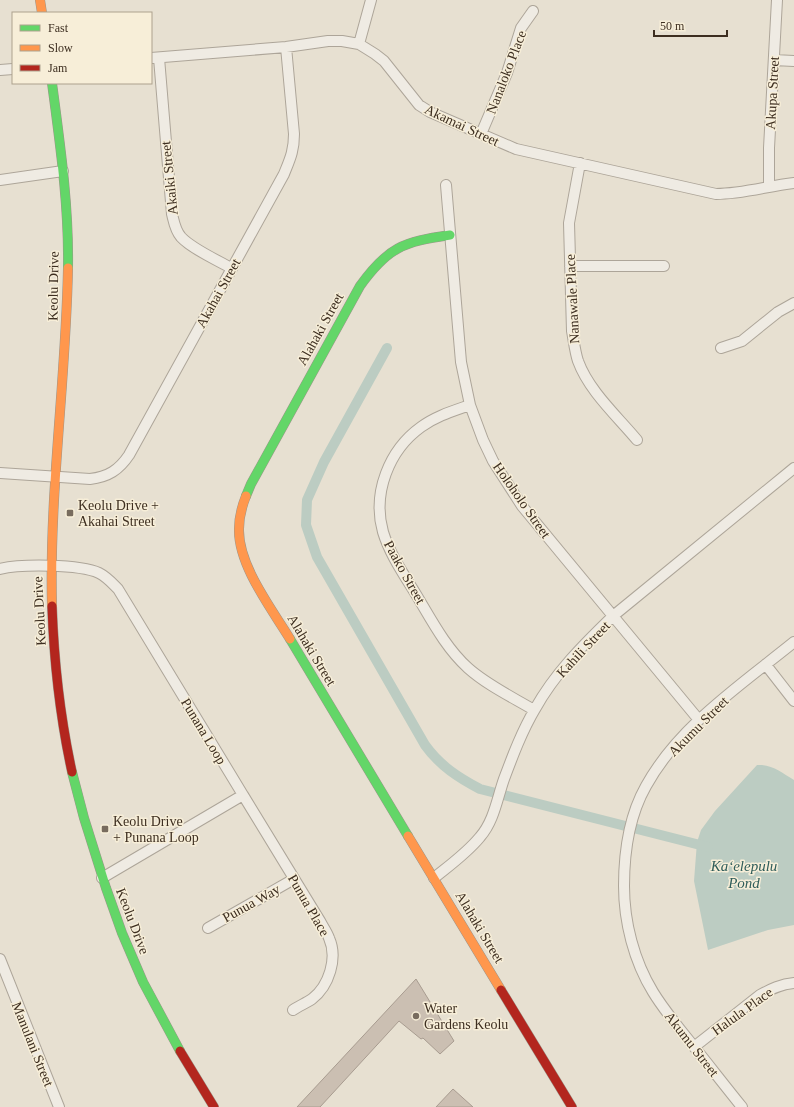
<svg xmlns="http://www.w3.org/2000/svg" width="794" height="1107" viewBox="0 0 794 1107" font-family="'Times New Roman',serif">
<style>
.water{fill:#bcccc2}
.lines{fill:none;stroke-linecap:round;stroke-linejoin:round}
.canal{stroke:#bcccc2;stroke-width:10}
.building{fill:#cbbfb2;stroke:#a89c90}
.street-casing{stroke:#ada599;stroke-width:12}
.fast-casing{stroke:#9c958a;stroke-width:10}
.slow-casing{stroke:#9c958a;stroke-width:10}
.jam-casing{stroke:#9c958a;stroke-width:10}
.street{stroke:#efebe3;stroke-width:10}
.fast{stroke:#63d668;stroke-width:9}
.slow{stroke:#ff974d;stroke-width:9}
.jam{stroke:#b3261e;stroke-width:9}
.poi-dot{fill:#786c5e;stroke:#f7eed8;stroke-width:1.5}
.labels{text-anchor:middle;stroke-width:3;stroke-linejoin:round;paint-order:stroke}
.street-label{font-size:14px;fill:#3d2e20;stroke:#f7eed8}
.poi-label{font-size:14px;fill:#3d2e20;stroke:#f7eed8;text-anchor:start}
.water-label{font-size:15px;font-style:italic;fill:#2f5d5a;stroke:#f7eed8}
</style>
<rect width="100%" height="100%" fill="#e7e0d1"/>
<path class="water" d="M757,765C772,764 782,773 794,780V925L768,930L708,950L694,881L697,842L701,830L715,811Z"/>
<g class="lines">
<path class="canal" d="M387,348L324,462L307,500L306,525L317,557L425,745C440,766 459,778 480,789L708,847"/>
</g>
<path class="building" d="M416,979L454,1041L440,1054L423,1038L421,1039L399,1021L320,1107H297Z
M453,1089L473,1107H436Z"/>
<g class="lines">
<defs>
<path id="street" d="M359,44L371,0
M151,58L286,47L328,41H342L359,44L375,54L384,61L419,105L430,112L516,149L716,194C742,194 768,186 794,183
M159,58L172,214C174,222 175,230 181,237C192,249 217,260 231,268
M774,60L794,61
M0,70L13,69
M481,134L507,73L521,28L533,11
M580,163L569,223L572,331C574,342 575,352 578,361C589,391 617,416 637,440
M0,180L63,171
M446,185L461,362L470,405L483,440L493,461L522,506L699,720
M769,186V148L777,0
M570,266H664
M721,348L742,341L778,312L794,303
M470,405C453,411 436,416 421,427C389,450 372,493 383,532C390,555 405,576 417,596C432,621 446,648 468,668C487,685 512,697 534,710
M0,473L90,479C108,477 119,470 129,455L284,174C290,159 294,151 294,134L286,47
M0,569C20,564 80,564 99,573C107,577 112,583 118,589L243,795L102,878
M766,665L794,701
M243,795L320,921C323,927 327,932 329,938C338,958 329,986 312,999C306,1003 299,1006 293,1010
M434,878C450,865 467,853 480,837C494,821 497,799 504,779C513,755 522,731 535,709C555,673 583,645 613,616L794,468
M208,928L294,879
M0,959L59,1107
M694,1047L760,995C771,989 781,984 794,983
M742,1107C725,1086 708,1064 691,1043C678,1027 664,1010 653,992C634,961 624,922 624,886C624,853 629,816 646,786C679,726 741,685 794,642"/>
<path id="fast" d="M52,83C60,144 69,205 68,268
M246,496L251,484L360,286C388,247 403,242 450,235
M290,639L408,836
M72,772L84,818L106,888L122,933L143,982L180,1051"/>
<path id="slow" d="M40,0L42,13
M246,496C242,506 239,517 239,529C238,565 271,608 290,639
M52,606C49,493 66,381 68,268
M408,836L501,990"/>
<path id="jam" d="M52,606C54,662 60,717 72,772
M501,990L572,1107
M180,1051L214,1107"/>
</defs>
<use href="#street" class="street-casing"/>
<use href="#fast" class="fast-casing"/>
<use href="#slow" class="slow-casing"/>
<use href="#jam" class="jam-casing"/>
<use href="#street" class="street"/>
<use href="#fast" class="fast"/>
<use href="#slow" class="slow"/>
<use href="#jam" class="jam"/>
</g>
<g class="poi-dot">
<rect x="66" y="509" width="8" height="8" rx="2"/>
<rect x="101" y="825" width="8" height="8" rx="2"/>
<circle cx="416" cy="1016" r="4"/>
</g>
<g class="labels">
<g class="street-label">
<text transform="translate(506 72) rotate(-69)" y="5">Nanaloko Place</text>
<text transform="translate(772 93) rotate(-87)" y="5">Akupa Street</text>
<text transform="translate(462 125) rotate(25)" y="5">Akamai Street</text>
<text transform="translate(169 178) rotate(-96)" y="5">Akaiki Street</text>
<text transform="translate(53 286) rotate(-89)" y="5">Keolu Drive</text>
<text transform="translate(218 293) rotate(-61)" y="5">Akahai Street</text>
<text transform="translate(572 299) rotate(-93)" y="5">Nanawale Place</text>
<text transform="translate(320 329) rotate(-61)" y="5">Alahaki Street</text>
<text transform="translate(522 500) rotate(55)" y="5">Holoholo Street</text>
<text transform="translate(405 572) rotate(61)" y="5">Paako Street</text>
<text transform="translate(39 611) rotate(-93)" y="5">Keolu Drive</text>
<text transform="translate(583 649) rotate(-47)" y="5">Kahili Street</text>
<text transform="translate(312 650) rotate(59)" y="5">Alahaki Street</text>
<text transform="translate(698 726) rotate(-45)" y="5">Akumu Street</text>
<text transform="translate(204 731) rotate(59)" y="5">Punana Loop</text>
<text transform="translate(251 903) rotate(-29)" y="5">Punua Way</text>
<text transform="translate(309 905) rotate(60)" y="5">Punua Place</text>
<text transform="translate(133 921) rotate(69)" y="5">Keolu Drive</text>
<text transform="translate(480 927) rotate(59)" y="5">Alahaki Street</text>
<text transform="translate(742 1011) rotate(-36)" y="5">Halula Place</text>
<text transform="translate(33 1044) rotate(68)" y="5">Manulani Street</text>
<text transform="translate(692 1044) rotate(52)" y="5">Akumu Street</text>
</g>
<g class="poi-label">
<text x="78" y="510">Keolu Drive +<tspan x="78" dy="16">Akahai Street</tspan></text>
<text x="113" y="826">Keolu Drive<tspan x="113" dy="16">+ Punana Loop</tspan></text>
<text x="424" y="1013">Water<tspan x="424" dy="16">Gardens Keolu</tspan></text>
</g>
<g class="water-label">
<text x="744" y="871">Kaʻelepulu<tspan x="744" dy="17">Pond</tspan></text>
</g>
</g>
<rect x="12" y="12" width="140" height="72" fill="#f7eed8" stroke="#ada18e"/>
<rect x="20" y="25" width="20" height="6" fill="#63d668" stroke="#ada18e"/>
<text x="48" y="32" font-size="12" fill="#3d2e20">Fast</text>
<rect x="20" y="45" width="20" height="6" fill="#ff974d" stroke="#ada18e"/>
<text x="48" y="52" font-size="12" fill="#3d2e20">Slow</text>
<rect x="20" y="65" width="20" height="6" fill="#b3261e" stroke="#ada18e"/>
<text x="48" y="72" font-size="12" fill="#3d2e20">Jam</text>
<path d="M654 30v6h73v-6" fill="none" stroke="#3d2e20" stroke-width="2"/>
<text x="660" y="30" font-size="12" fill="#3d2e20" stroke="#f7eed8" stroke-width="3" paint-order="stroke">50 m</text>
</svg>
